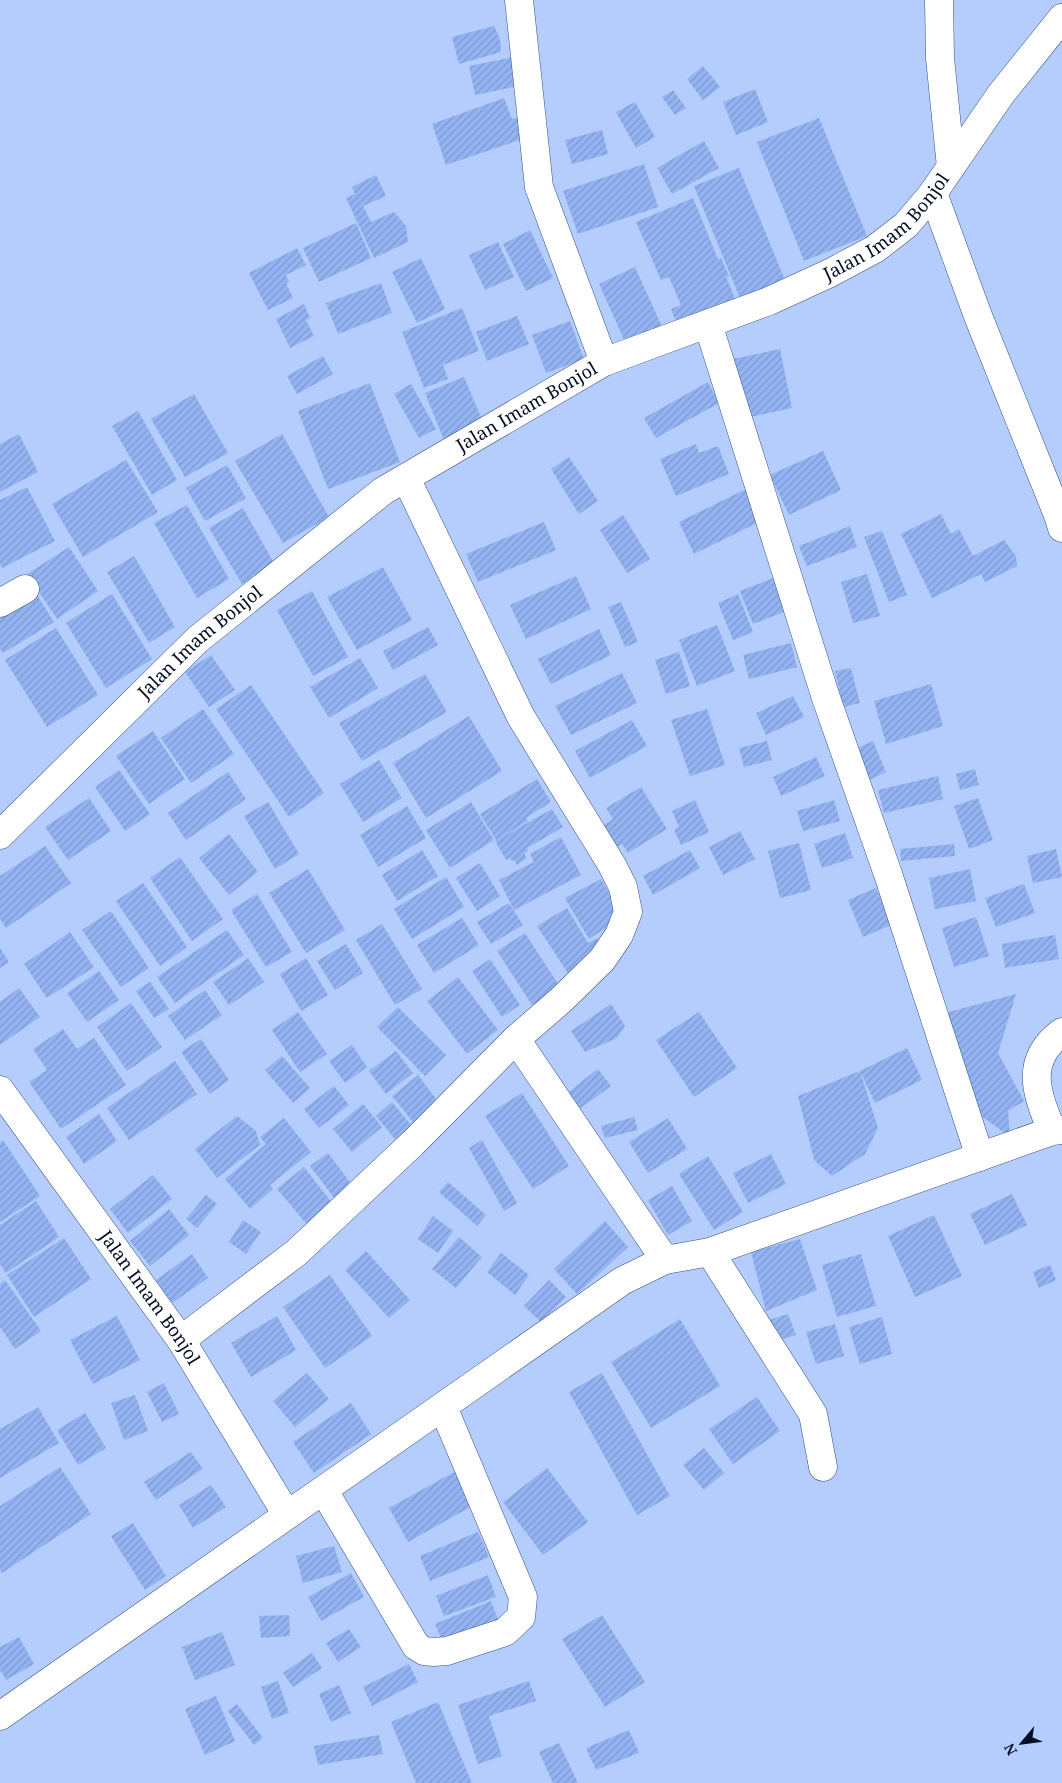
<svg xmlns="http://www.w3.org/2000/svg" width="1062" height="1783" viewBox="0 0 1062 1783" font-family="'Noto Serif',serif">
<style>
.building{fill:url(#building-hatch)}
.lines{fill:none;stroke-linecap:round;stroke-linejoin:round}
.minor-casing{stroke:#375083;stroke-width:29}
.minor{stroke:#fff;stroke-width:28}
.labels{text-anchor:middle;stroke-width:4;stroke-linejoin:round;paint-order:stroke}
.street-label{font-size:18px;fill:#060f24;stroke:#b4cdfd}
</style>
<defs>
<pattern id="building-hatch" width="6" height="6" patternUnits="userSpaceOnUse" patternTransform="scale(1.25)"><rect width="6" height="6" fill="#93b3f2"/><path d="M-1 1l2-2M0 6l6-6M5 7l2-2" fill="none" stroke="#7d99cf"/></pattern>
</defs>
<rect width="100%" height="100%" fill="#b4cdfd"/>
<path class="building" d="M494,26L500,39L501,52L459,64L452,37Z
M518,56L524,85L475,95L469,66Z
M703,66L720,87L703,100L687,79Z
M755,89L768,122L736,135L723,102Z
M673,90L686,108L675,115L662,97Z
M504,98L512,119L524,115L531,136L446,165L432,124Z
M635,102L655,137L636,148L616,112Z
M819,118L867,236L804,261L757,142Z
M602,130L608,154L572,164L565,140Z
M704,141L719,168L672,194L657,168Z
M644,164L658,207L578,234L563,191Z
M739,168L789,290L744,308L694,186Z
M376,175L386,196L363,206L371,222L394,212L406,226L408,242L374,258L346,198L355,194L352,187Z
M693,198L718,259L721,258L729,276L726,277L740,310L680,332L671,309L681,305L669,277L661,280L636,222Z
M356,223L371,258L319,282L303,248Z
M530,230L553,278L526,291L503,244Z
M498,242L514,277L485,290L469,255Z
M297,248L306,265L286,275L289,282L286,283L293,298L268,310L249,273Z
M421,258L445,309L417,323L392,272Z
M635,267L662,327L626,344L599,284Z
M381,283L392,313L338,334L326,303Z
M304,304L310,318L306,320L314,336L290,348L276,319Z
M462,308L479,351L443,365L448,379L424,388L402,332Z
M517,316L529,344L487,361L476,332Z
M570,321L584,359L546,373L532,335Z
M780,349L792,408L746,418L733,359Z
M323,356L333,374L297,394L287,376Z
M464,377L486,429L446,445L425,393Z
M708,382L719,403L656,438L644,418Z
M370,383L400,462L328,489L298,411Z
M411,384L436,429L419,438L394,394Z
M194,394L228,453L185,477L151,419Z
M138,411L177,480L152,495L112,426Z
M19,434L38,472L0,492V444Z
M282,434L329,517L283,543L235,461Z
M696,444L699,453L718,446L729,474L676,496L660,459Z
M823,451L841,490L789,515L770,475Z
M569,457L598,501L579,514L551,469Z
M126,460L158,512L83,557L52,504Z
M227,465L246,498L205,521L186,488Z
M27,487L55,541L2,568L0,564V500Z
M746,489L761,521L694,554L679,522Z
M187,505L229,579L197,598L154,523Z
M243,508L275,565L242,584L209,528Z
M941,514L951,534L959,529L973,556L1004,540L1016,556L1017,566L985,582L981,574L932,598L901,534Z
M623,515L650,559L627,573L600,530Z
M544,522L556,550L478,582L466,554Z
M850,526L857,547L807,566L799,546Z
M882,531L907,595L889,602L864,537Z
M69,547L98,591L57,619L27,574Z
M134,556L175,627L149,643L107,572Z
M383,567L412,620L357,650L327,597Z
M784,574L792,609L753,624L740,591Z
M867,574L880,616L853,623L841,582Z
M576,576L591,609L526,639L510,605Z
M312,591L348,657L313,676L277,610Z
M112,594L152,659L106,688L66,623Z
M738,594L753,632L733,640L718,603Z
M37,595L54,622L3,653L0,649V617Z
M621,602L638,642L625,647L608,607Z
M717,625L735,671L697,686L679,640Z
M428,627L438,645L393,670L383,651Z
M56,628L98,695L47,727L5,660Z
M599,629L611,655L551,684L538,659Z
M791,643L797,667L749,679L743,655Z
M679,652L690,686L666,694L655,660Z
M211,655L235,690L209,707L185,672Z
M360,658L378,688L329,718L310,687Z
M851,668L860,703L843,707L835,671Z
M622,673L637,703L571,735L555,706Z
M425,674L447,712L362,761L339,723Z
M931,684L943,726L886,744L874,701Z
M251,685L324,793L289,817L216,709Z
M793,696L804,717L766,735L756,713Z
M203,709L234,754L191,783L161,738Z
M707,709L725,765L690,776L671,720Z
M469,716L502,771L426,818L393,763Z
M632,720L647,746L590,778L575,751Z
M153,731L185,779L149,804L116,756Z
M767,741L772,760L744,767L739,748Z
M873,741L886,772L867,781L853,750Z
M816,757L825,776L781,796L773,777Z
M379,760L402,798L363,822L340,784Z
M975,769L979,785L960,790L956,774Z
M119,770L150,814L125,831L95,787Z
M228,772L246,799L186,840L168,813Z
M938,776L943,799L884,813L878,790Z
M537,779L551,802L526,818L528,821L496,840L480,814Z
M641,787L667,829L628,853L622,844L617,847L604,825L613,819L606,808Z
M89,798L111,831L68,860L45,827Z
M978,798L993,840L969,849L954,806Z
M695,800L709,832L681,845L674,830L679,827L672,811Z
M834,800L840,821L803,831L797,811Z
M268,802L299,854L275,869L244,816Z
M471,802L494,840L450,868L426,830Z
M407,806L426,838L378,867L360,835Z
M552,809L563,827L527,848L528,851L524,854L527,858L517,865L514,860L512,861L510,858L506,860L495,841Z
M740,831L755,859L723,875L709,847Z
M845,833L853,858L822,868L814,844Z
M229,834L258,872L229,895L199,858Z
M561,837L581,875L514,910L499,880L534,862L530,854Z
M799,843L811,890L780,898L768,851Z
M954,844L955,856L901,861L900,849Z
M45,846L71,883L6,928L0,919V876Z
M1056,849L1062,877L1033,883L1027,856Z
M422,850L438,876L397,901L382,875Z
M690,850L700,868L653,895L643,876Z
M180,857L223,919L192,941L150,878Z
M480,863L500,896L477,911L456,878Z
M308,869L345,930L306,953L269,893Z
M970,869L976,901L935,909L929,878Z
M446,877L464,907L412,939L394,909Z
M601,879L614,902L626,915L589,939L565,898Z
M143,883L187,947L160,966L116,901Z
M1024,884L1035,913L996,927L985,898Z
M876,888L891,925L863,937L848,900Z
M257,894L292,952L266,967L231,910Z
M509,903L523,925L491,944L477,922Z
M567,908L588,943L597,938L605,953L573,981L537,926Z
M111,911L149,968L121,987L82,930Z
M976,917L989,956L954,967L942,928Z
M462,918L479,945L434,973L417,945Z
M382,924L422,989L395,1005L356,940Z
M227,930L244,955L175,1003L157,977Z
M70,932L94,967L47,998L24,964Z
M525,933L560,987L532,1005L497,951Z
M1055,935L1059,959L1005,968L1002,944Z
M346,944L363,973L335,990L317,961Z
M0,948L9,962L0,968Z
M248,958L264,982L229,1005L213,982Z
M306,958L328,995L301,1011L280,974Z
M490,959L520,1005L502,1017L472,971Z
M99,971L119,1000L87,1022L67,993Z
M458,977L498,1030L467,1054L427,1001Z
M150,982L169,1009L154,1018L136,991Z
M19,988L40,1017L0,1045V1002Z
M205,990L222,1015L185,1040L168,1016Z
M1016,994L998,1053L1024,1101L1008,1111L1010,1137L976,1112L945,1013Z
M131,1003L162,1047L127,1071L97,1027Z
M611,1004L625,1026L617,1038L585,1052L571,1031Z
M398,1007L446,1055L425,1076L377,1027Z
M298,1012L327,1054L300,1072L272,1030Z
M699,1012L737,1068L694,1097L656,1040Z
M63,1029L77,1049L94,1038L126,1085L61,1129L29,1082L47,1070L33,1049Z
M201,1039L229,1080L210,1094L181,1052Z
M352,1045L367,1067L345,1083L329,1061Z
M907,1048L922,1080L875,1103L860,1071L878,1128L865,1154L832,1176L814,1160L798,1096L860,1071Z
M396,1051L413,1073L386,1094L369,1071Z
M282,1056L310,1088L293,1103L265,1070Z
M175,1061L197,1094L129,1140L107,1108Z
M598,1069L611,1086L574,1113L562,1097Z
M418,1075L442,1107L417,1127L392,1096Z
M334,1086L349,1105L319,1128L304,1109Z
M522,1093L569,1166L533,1189L485,1116Z
M392,1102L419,1135L403,1149L376,1116Z
M363,1104L382,1127L352,1152L333,1129Z
M99,1114L117,1141L84,1164L66,1137Z
M237,1116L256,1131L260,1145L217,1178L195,1149Z
M634,1117L638,1130L605,1138L601,1126Z
M284,1118L311,1152L270,1185L273,1189L250,1209L225,1179L266,1144L260,1137Z
M668,1118L687,1149L648,1173L629,1142Z
M3,1140L40,1196L0,1222V1143Z
M482,1140L517,1203L504,1211L469,1148Z
M328,1153L356,1190L338,1203L310,1166Z
M771,1154L786,1184L748,1203L733,1173Z
M708,1156L743,1212L714,1230L679,1174Z
M304,1167L336,1208L311,1229L277,1189Z
M153,1175L172,1199L128,1233L110,1209Z
M448,1182L486,1215L477,1226L439,1192Z
M672,1186L692,1221L668,1235L648,1200Z
M1012,1194L1027,1225L985,1245L970,1214Z
M206,1195L217,1204L197,1228L186,1219Z
M36,1201L59,1237L6,1273L0,1264V1225Z
M169,1209L189,1235L150,1266L130,1241Z
M934,1215L962,1276L915,1297L888,1236Z
M433,1216L453,1231L438,1253L418,1239Z
M243,1220L261,1232L246,1254L229,1242Z
M605,1221L628,1247L577,1294L554,1269Z
M459,1237L482,1257L456,1288L432,1269Z
M64,1238L91,1279L34,1317L7,1275Z
M800,1239L817,1290L766,1311L751,1252Z
M366,1251L410,1300L389,1318L345,1270Z
M501,1253L529,1275L515,1295L487,1272Z
M192,1254L208,1278L172,1303L156,1280Z
M861,1254L876,1306L837,1317L822,1265Z
M1050,1265L1056,1280L1039,1288L1033,1272Z
M330,1275L372,1336L325,1368L283,1307Z
M5,1280L41,1331L15,1349L0,1327V1284Z
M549,1280L566,1297L541,1322L524,1306Z
M788,1314L796,1335L776,1341L769,1320Z
M117,1316L140,1360L93,1384L70,1340Z
M277,1316L296,1350L251,1377L231,1343Z
M882,1317L892,1354L860,1364L849,1327Z
M680,1319L720,1386L651,1428L611,1362Z
M835,1324L844,1356L816,1364L806,1332Z
M307,1373L329,1399L295,1427L273,1401Z
M602,1373L670,1496L637,1515L569,1392Z
M164,1383L179,1414L162,1422L147,1392Z
M135,1395L148,1431L124,1440L111,1403Z
M757,1397L780,1431L733,1464L709,1429Z
M351,1403L371,1434L314,1473L293,1442Z
M38,1407L59,1443L0,1478V1429Z
M85,1413L106,1448L78,1465L57,1430Z
M704,1448L724,1473L704,1490L683,1465Z
M191,1452L203,1469L156,1500L144,1482Z
M60,1467L91,1514L2,1573L0,1570V1506Z
M547,1468L588,1522L543,1555L503,1502Z
M456,1471L474,1505L408,1542L389,1508Z
M211,1485L226,1507L193,1528L179,1505Z
M133,1523L166,1576L145,1590L111,1536Z
M478,1532L489,1557L430,1581L420,1556Z
M334,1546L342,1572L303,1583L296,1556Z
M351,1573L364,1597L321,1621L308,1597Z
M488,1575L496,1597L444,1616L436,1596Z
M491,1601L500,1625L445,1648L435,1624Z
M289,1615L290,1636L261,1638L259,1616Z
M602,1615L645,1682L605,1707L562,1639Z
M349,1629L361,1647L338,1662L326,1643Z
M222,1632L235,1665L195,1680L182,1647Z
M19,1637L34,1664L6,1680L0,1670V1647Z
M312,1653L322,1668L293,1687L283,1673Z
M409,1664L418,1682L372,1706L363,1687Z
M278,1681L289,1713L272,1719L261,1687Z
M529,1681L536,1701L489,1716L502,1756L478,1764L458,1705Z
M339,1685L351,1713L331,1722L319,1694Z
M216,1696L235,1741L205,1755L185,1709Z
M438,1702L472,1783H416L391,1722Z
M237,1704L263,1738L254,1745L228,1711Z
M629,1730L639,1753L596,1770L586,1748Z
M379,1735L383,1754L318,1765L314,1746Z
M559,1743L578,1783H553L539,1752Z"/>
<g class="lines">
<defs>
<g id="minor">
<path d="M519,0L539,187L604,362"/>
<path d="M939,0L940,58L951,167"/>
<path d="M933,193L978,316L1058,515L1062,528"/>
<path d="M708,324L826,698L888,874L980,1157"/>
<path d="M0,603L25,589"/>
<path id="s1" d="M0,835L197,640L383,491L604,362L769,301L830,273L875,249L906,225L933,193L1001,94L1062,18"/>
<path d="M516,1039L665,1260"/>
<path id="s2" d="M0,1090L181,1340L287,1515"/>
<path d="M1052,1131C1037,1094 1023,1061 1062,1032"/>
<path d="M710,1252L813,1414L823,1467"/>
<path d="M181,1340L296,1253L413,1143L516,1039L561,1000L602,960L619,935L628,912L623,887L612,865L521,717L406,478"/>
<path d="M324,1491L416,1646L424,1651L434,1652L447,1651L505,1632L521,1617L523,1597L443,1407"/>
<path d="M0,1716L622,1281L665,1260L710,1252L1052,1131L1062,1130"/>
</g>
</defs>
<use href="#minor" class="minor-casing"/>
<use href="#minor" class="minor"/>
</g>
<g class="labels">
<g class="street-label">
<text dy="6" stroke="none"><textPath href="#s1" startOffset="1088">Jalan Imam Bonjol</textPath></text>
<text dy="6" stroke="none"><textPath href="#s1" startOffset="682">Jalan Imam Bonjol</textPath></text>
<text dy="6" stroke="none"><textPath href="#s1" startOffset="278">Jalan Imam Bonjol</textPath></text>
<text dy="6" stroke="none"><textPath href="#s2" startOffset="256">Jalan Imam Bonjol</textPath></text>
</g>
</g>
<g transform="translate(1022 1743) rotate(241)" stroke="#b4cdfd" stroke-width="4" paint-order="stroke">
<path d="M0-4L9 19L0 12L-9 19Z" fill="#060f24"/>
<text y="-8" font-size="14" font-weight="bold" text-anchor="middle" fill="#060f24">N</text>
</g>
</svg>
